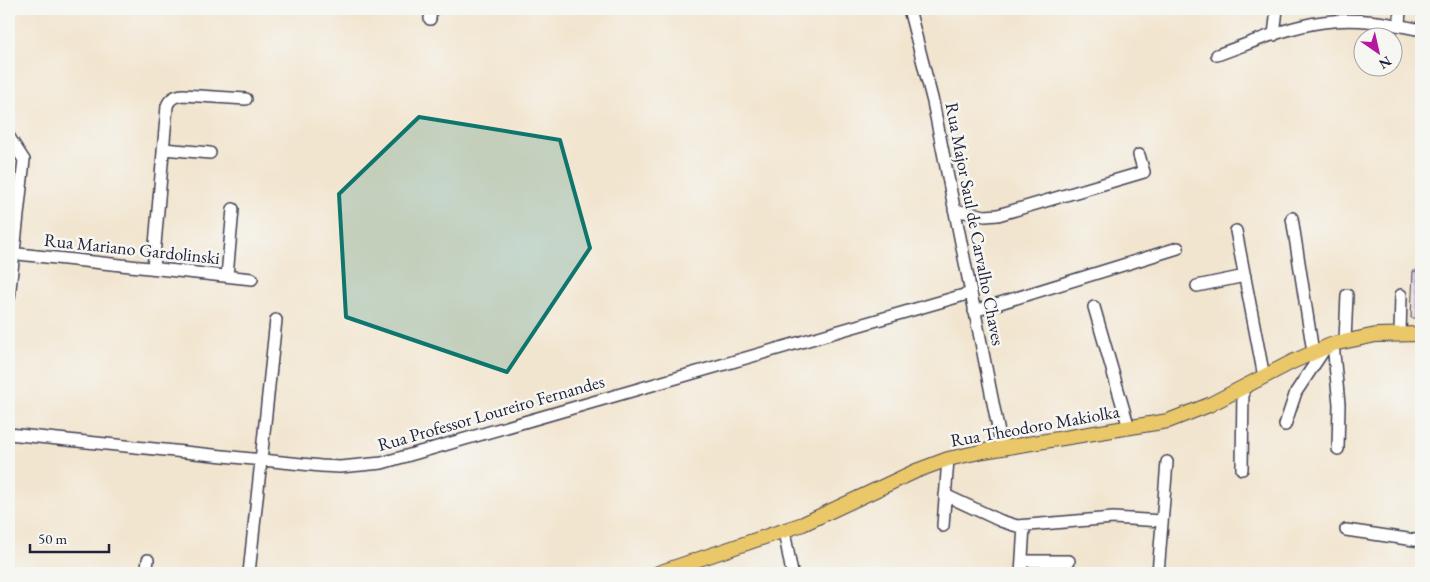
<svg xmlns="http://www.w3.org/2000/svg" width="1430" height="582" viewBox="0 0 1430 582" font-family="'EB Garamond',serif">
<style>
.building{fill:url(#building-cross-hatch)}
.lines{fill:none;stroke-linecap:round;stroke-linejoin:round}
.minor-casing{stroke:#413f51;stroke-width:14}
.major-casing{stroke:#413f51;stroke-width:16}
.minor{stroke:#fff;stroke-width:11}
.major{stroke:#eac769;stroke-width:14}
.marked{fill:#0f766e;fill-opacity:0.2;stroke:#0f766e;stroke-width:4;stroke-linejoin:round}
.labels{text-anchor:middle;stroke-width:5;stroke-linejoin:round;paint-order:stroke}
.street-label{font-size:18px;fill:#22223b;stroke:#f6f6f2}
</style>
<defs>
<pattern id="building-cross-hatch" width="8" height="8" patternUnits="userSpaceOnUse" patternTransform="scale(1.25)"><rect width="8" height="8" fill="#c1b7f0"/><path d="M0 0l8 8M0 8l8-8" fill="none" stroke="#a69dcf"/></pattern>
</defs>
<rect width="100%" height="100%" fill="#f6f6f2"/>
<filter id="ink" filterUnits="userSpaceOnUse"><feTurbulence type="fractalNoise" baseFrequency=".02" numOctaves="2"/><feDisplacementMap in="SourceGraphic" scale="10" xChannelSelector="R" yChannelSelector="G"/><feConvolveMatrix kernelMatrix="1 2 1 2 8 2 1 2 1" color-interpolation-filters="sRGB"/></filter>
<filter id="wash" filterUnits="userSpaceOnUse"><feTurbulence type="fractalNoise" baseFrequency=".0096" numOctaves="4" result="noise"/><feDisplacementMap in="SourceGraphic" scale="20" xChannelSelector="R" yChannelSelector="G"/><feGaussianBlur stdDeviation="1.12" result="paint"/><feColorMatrix in="noise" values="0 0 0 0 0 0 0 0 0 0 0 0 0 0 0 0 0 1.4 0 .05"/><feComposite in="paint" operator="in"/></filter>
<g filter="url(#wash)">
<rect width="100%" height="100%" fill="#f2e5cf"/>
<g id="blocks">
<path class="building" d="M1413,271H1421V318H1411Z"/>
</g>
</g>
<g filter="url(#ink)">
<use href="#blocks" fill-opacity="0" stroke="#413f51" stroke-width="1"/>
<g class="lines">
<defs>
<path id="minor" d="M909,9L933,102L1002,448
M430,19L431,9
M1399,25L1400,9
M1274,35L1277,9
M1217,55C1251,43 1286,27 1323,22C1356,17 1389,23 1421,30
M9,137L24,160L9,298
M163,149L210,153
M954,210L985,216L998,215L1144,172L1139,155
M1292,218L1313,352
M1236,231L1264,377
M9,253L252,279
M153,268L167,106C170,98 175,96 183,95L246,99
M227,276L233,209
M1197,286L1245,276
M1094,307L1129,428
M974,311L1178,248
M1400,334L1401,295
M1345,341L1347,295
M1333,344L1339,404L1338,449
M1285,425L1296,392L1326,347
M9,434L321,466L340,467L382,463L971,293
M1242,469L1243,388
M945,495L1001,521L1017,526L1113,518L1162,521
M943,526L948,459
M1346,530L1421,541
M784,531L792,573
M1022,561H1069
M146,573L148,560
M249,573L276,320
M1021,573L1024,526
M1158,573L1167,462"/>
<path id="major" d="M658,573L803,524L916,471L948,459L984,451L1168,421L1209,405L1292,362L1333,344L1376,335L1421,334"/>
</defs>
<use href="#minor" class="minor-casing"/>
<use href="#major" class="major-casing"/>
<use href="#minor" class="minor"/>
<use href="#major" class="major"/>
</g>
</g>
<path class="marked" d="M419,117L560,140L590,248L507,372L346,317L339,194Z"/>
<g class="labels">
<g class="street-label">
<text transform="translate(975 224) rotate(79)" y="6">Rua Major Saul de Carvalho Chaves</text>
<text transform="translate(132 249) rotate(6)" y="6">Rua Mariano Gardolinski</text>
<text transform="translate(491 413) rotate(-16)" y="6">Rua Professor Loureiro Fernandes</text>
<text transform="translate(1035 426) rotate(-10)" y="6">Rua Theodoro Makiolka</text>
</g>
</g>
<rect width="1430" height="582" fill="none" stroke="#f6f6f2" stroke-width="30"/>
<g transform="translate(1378 52) rotate(146)"><circle r="24" fill="#f6f6f2" stroke="#a1a1a9"/>
<path d="M0-4L9 19L0 12L-9 19Z" fill="#b5179e"/>
<text y="-8" font-size="14" font-weight="bold" text-anchor="middle" fill="#22223b">N</text>
</g>
<path d="M30 544v8h79v-8" fill="none" stroke="#22223b" stroke-width="2.5"/>
<text x="38" y="544" font-size="15" fill="#22223b" stroke="#f6f6f2" stroke-width="4" paint-order="stroke">50 m</text>
</svg>
